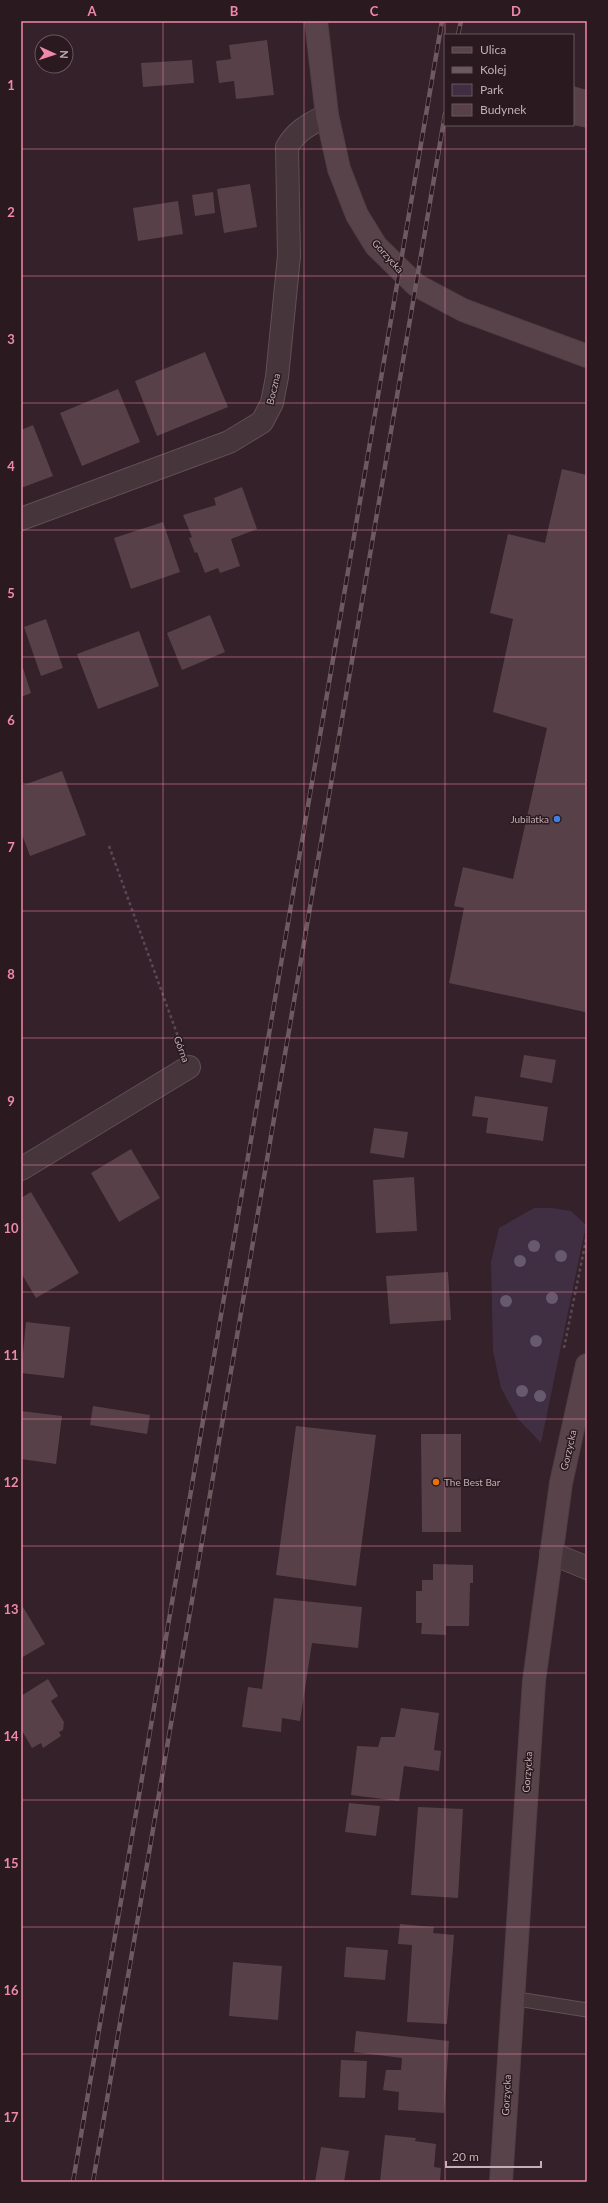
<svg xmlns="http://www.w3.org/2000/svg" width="608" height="2203" viewBox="0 0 608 2203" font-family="Lato,sans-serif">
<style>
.green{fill:#402e42}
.building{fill:#584048}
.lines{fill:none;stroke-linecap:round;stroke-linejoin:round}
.lane-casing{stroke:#614f55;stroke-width:15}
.street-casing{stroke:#614f55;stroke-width:24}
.secondary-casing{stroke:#4f3e44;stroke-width:24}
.path{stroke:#5b4856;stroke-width:2.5;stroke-dasharray:3 3;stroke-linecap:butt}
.lane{stroke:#46353b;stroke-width:13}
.street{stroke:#46353b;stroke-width:22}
.secondary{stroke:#59434a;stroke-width:22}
.rail-casing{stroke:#6f5960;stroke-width:4.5}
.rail{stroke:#2a1a20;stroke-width:3;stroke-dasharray:9;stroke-linecap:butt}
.tree{fill:#67596e}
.grid{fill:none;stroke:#ef88a9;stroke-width:1;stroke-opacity:0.55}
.shop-dot{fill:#3f7fe0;stroke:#2a1a20;stroke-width:1.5}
.food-dot{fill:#e8710a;stroke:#2a1a20;stroke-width:1.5}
.labels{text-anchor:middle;stroke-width:3;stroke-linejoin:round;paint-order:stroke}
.street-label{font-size:10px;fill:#c3afb5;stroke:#2a1a20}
.poi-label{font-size:10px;fill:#c3afb5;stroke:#2a1a20;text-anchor:end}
.neatline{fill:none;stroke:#ef88a9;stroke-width:1.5}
.grid-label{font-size:13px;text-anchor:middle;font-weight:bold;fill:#ef88a9}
</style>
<rect width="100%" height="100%" fill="#352129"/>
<path class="green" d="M534,1208H552L571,1211L586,1225L541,1443L518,1419L501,1388L493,1351L491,1262L499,1228Z"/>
<path class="building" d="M267,40L274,95L236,99L234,81L219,83L216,61L231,59L229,45Z
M192,60L194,83L143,87L141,63Z
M573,86L587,90V128L573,125Z
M250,184L257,227L224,233L217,189Z
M213,192L215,213L195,216L192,195Z
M178,201L183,234L138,241L133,208Z
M205,352L228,407L157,436L135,381Z
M118,389L140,442L82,466L60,413Z
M33,425L53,476L21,488V430Z
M562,469L587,475V1002L585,1012L449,983L464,908L454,906L463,867L513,879L547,728L493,712L513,619L490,613L508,534L545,543Z
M242,487L257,529L231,539L240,566L220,573L218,568L205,573L197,552L195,553L189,538L192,537L183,515L216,505L214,498Z
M163,522L180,572L131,589L114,538Z
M210,615L225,652L182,670L167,633Z
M46,619L63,668L41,676L24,627Z
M139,631L159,686L98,709L77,654Z
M23,668L31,693L21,697V669Z
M62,771L86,835L30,856L21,832V786Z
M524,1055L556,1060L552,1083L520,1077Z
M475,1096L548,1107L543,1141L486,1133L488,1118L472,1116Z
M374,1128L408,1132L404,1158L370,1153Z
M131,1149L160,1198L119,1222L91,1173Z
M414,1177L417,1231L376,1233L373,1180Z
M31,1192L79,1273L36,1298L21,1273V1198Z
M448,1272L451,1320L390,1324L386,1276Z
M26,1322L70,1327L64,1378L21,1373Z
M93,1406L150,1415L147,1434L90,1425Z
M21,1411L62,1416L56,1464L21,1459Z
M296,1426L376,1435L356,1586L276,1575Z
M421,1434H461V1532H422Z
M433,1564L473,1565V1583H470L469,1626H446V1635L421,1634L422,1623H416V1591H422V1580H433Z
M274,1598L362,1607L358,1648L312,1643L300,1721L282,1718L281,1732L242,1727L248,1687L262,1689Z
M23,1607L45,1644L21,1658V1608Z
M48,1679L58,1696L51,1701L64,1722L63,1730L59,1732L61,1736L43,1748L41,1743L32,1748L21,1729V1696Z
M401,1708L439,1713L434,1750L441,1751L439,1771L404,1766L399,1801L351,1795L357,1746L378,1747L381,1737H395Z
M349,1803L380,1806L376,1836L345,1832Z
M418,1807L463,1809L458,1898L411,1895Z
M400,1924L434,1927L433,1933L454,1935L447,2024L407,2022L412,1945L398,1944Z
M346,1947L388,1950L385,1980L344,1977Z
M233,1962L282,1966L278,2020L229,2016Z
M356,2031L449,2041L444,2113L398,2110L399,2092L383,2090L386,2070H401L402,2058L354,2052Z
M341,2060L367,2061L365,2098L339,2097Z
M385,2135L416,2138L415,2141L436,2144L434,2167L441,2168L440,2182L380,2181Z
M321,2147L349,2151L344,2182H315Z"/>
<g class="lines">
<defs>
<path id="lane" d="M511,1998L587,2010"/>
<path id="street" d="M21,519L229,442L262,422L272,403L277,377L289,256L287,147C297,130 310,124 327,115
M21,1169L189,1067
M551,1553L587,1568"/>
<path id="secondary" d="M316,21L327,115L339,169L357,215L376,246L416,285L463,310L587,356
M501,2182L534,1681L561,1483L587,1365"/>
</defs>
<use href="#lane" class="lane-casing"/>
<use href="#street" class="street-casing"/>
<use href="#secondary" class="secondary-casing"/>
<path class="path" d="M109,846L180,1042
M564,1348L587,1235"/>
<use href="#lane" class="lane"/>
<use href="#street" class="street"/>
<use href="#secondary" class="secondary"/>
<defs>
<path id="rail" d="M458,35L461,21
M73,2182L442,21
M93,2182L445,114"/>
</defs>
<use href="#rail" class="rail-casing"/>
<use href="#rail" class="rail"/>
</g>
<g class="tree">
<circle cx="534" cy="1246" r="6"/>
<circle cx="561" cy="1256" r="6"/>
<circle cx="520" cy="1261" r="6"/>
<circle cx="552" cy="1298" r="6"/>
<circle cx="506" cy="1301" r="6"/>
<circle cx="536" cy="1341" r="6"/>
<circle cx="522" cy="1391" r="6"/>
<circle cx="540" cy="1396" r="6"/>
</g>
<path class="grid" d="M163,21V2182M304,21V2182M445,21V35M445,35V125M445,125V2182M21,149H587M21,276H587M21,403H587M21,530H587M21,657H587M21,784H587M21,911H587M21,1038H587M21,1165H587M21,1292H587M21,1419H587M21,1546H587M21,1673H587M21,1800H587M21,1927H587M21,2054H587"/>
<circle class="shop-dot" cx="557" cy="819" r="4"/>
<circle class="food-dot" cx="436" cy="1482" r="4"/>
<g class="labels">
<g class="street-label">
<text transform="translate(388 256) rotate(48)" y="4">Gorzycka</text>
<text transform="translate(273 389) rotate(-77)" y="4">Boczna</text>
<text transform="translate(182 1049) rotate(70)" y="4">Górna</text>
<text transform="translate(568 1450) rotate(-77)" y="4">Gorzycka</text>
<text transform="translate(527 1772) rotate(-86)" y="4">Gorzycka</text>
<text transform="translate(506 2095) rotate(-87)" y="4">Gorzycka</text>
</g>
<g class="poi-label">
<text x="549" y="823">Jubilatka</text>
<text x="444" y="1486" text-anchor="start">The Best Bar</text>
</g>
</g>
<rect width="608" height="2203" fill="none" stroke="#2a1a20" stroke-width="44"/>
<rect x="444" y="34" width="130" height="92" fill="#2a1a20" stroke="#67565c"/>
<rect x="452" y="47" width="20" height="6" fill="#59434a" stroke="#67565c"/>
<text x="480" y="54" font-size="12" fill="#c3afb5">Ulica</text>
<rect x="452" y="67" width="20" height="6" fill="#6f5960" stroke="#67565c"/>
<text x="480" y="74" font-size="12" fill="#c3afb5">Kolej</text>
<rect x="452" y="84" width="20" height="12" fill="#402e42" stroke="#67565c"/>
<text x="480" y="94" font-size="12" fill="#c3afb5">Park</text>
<rect x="452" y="104" width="20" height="12" fill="#584048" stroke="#67565c"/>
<text x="480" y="114" font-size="12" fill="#c3afb5">Budynek</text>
<g transform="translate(54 54) rotate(93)"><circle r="19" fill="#2a1a20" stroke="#67565c"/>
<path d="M0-3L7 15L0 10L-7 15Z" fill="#ef88a9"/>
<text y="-6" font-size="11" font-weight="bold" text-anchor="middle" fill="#c3afb5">N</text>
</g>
<path d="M446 2161v6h95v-6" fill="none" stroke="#c3afb5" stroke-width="2"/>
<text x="452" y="2161" font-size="12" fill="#c3afb5" stroke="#2a1a20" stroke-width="3" paint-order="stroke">20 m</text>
<rect x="22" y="22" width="564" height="2159" class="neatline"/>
<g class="grid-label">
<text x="92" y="16">A</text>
<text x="234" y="16">B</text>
<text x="374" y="16">C</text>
<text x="516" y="16">D</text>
<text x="11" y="90">1</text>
<text x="11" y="217">2</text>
<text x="11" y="344">3</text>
<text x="11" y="471">4</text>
<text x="11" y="598">5</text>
<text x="11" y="725">6</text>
<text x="11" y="852">7</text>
<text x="11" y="979">8</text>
<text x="11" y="1106">9</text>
<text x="11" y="1233">10</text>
<text x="11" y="1360">11</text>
<text x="11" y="1487">12</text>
<text x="11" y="1614">13</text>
<text x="11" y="1741">14</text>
<text x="11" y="1868">15</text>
<text x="11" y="1995">16</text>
<text x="11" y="2122">17</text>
</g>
</svg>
